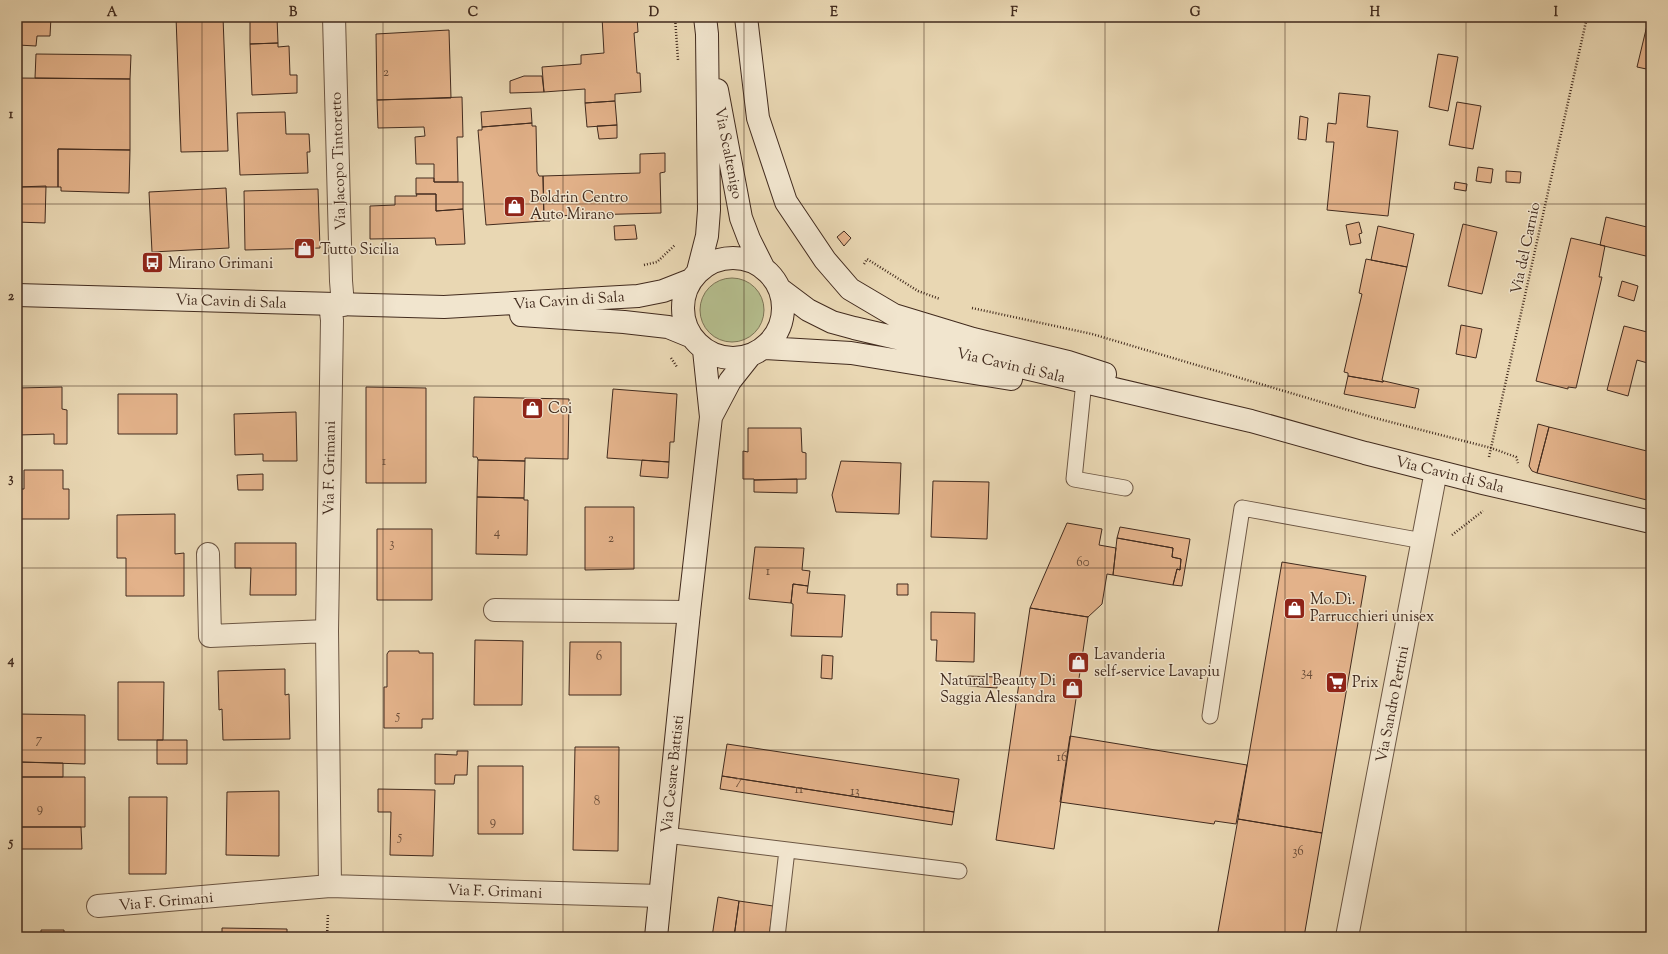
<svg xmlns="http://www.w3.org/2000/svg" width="1668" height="954" viewBox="0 0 1668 954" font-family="'Sorts Mill Goudy',serif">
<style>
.green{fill:#b5be8e;stroke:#7c7456}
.building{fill:#e3b28a;stroke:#422b1e}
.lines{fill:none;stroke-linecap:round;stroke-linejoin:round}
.lane-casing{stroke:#6c5643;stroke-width:17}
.street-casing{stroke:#6c5643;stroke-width:24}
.secondary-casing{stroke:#422b1e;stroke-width:24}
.path{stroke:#422b1e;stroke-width:2.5;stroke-dasharray:1 2;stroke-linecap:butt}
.lane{stroke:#f1e5ce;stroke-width:15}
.street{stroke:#f1e5ce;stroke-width:22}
.secondary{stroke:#f1e5ce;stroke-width:22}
.grid{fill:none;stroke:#422b1e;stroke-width:1;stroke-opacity:0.55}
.labels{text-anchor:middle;stroke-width:3;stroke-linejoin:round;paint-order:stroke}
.number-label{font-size:13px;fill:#6a4d39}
.street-label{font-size:15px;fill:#422b1e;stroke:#f1e5ce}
.poi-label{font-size:15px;fill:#422b1e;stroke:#f1e5ce;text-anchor:start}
.neatline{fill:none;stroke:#422b1e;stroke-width:1.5}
.grid-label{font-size:13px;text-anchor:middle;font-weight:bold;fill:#422b1e}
</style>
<rect width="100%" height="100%" fill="#e9d7b3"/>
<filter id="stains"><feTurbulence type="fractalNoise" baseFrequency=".005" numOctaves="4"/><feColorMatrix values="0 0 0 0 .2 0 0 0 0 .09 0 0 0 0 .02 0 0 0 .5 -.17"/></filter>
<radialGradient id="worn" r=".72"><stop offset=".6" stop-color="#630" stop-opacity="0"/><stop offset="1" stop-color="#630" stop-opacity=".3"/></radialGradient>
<path class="green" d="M700 310a32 32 0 1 1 64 0a32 32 0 1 1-64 0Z"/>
<path class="building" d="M19,17H51L50,36H37L36,46L18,45Z
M176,17H223L228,151L181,152Z
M250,17H277L278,43L250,44Z
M602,17H637L638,32L634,33L637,73H640L641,92L615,94V101L585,103V89L544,92L542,67L581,64V55L604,53Z
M1649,17H1651V70L1637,67Z
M449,30L451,98L377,100L376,34Z
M278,43V47L289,46L290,75H297V93L252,95L250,44Z
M36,54L131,55L130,79L35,78Z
M1438,54L1458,57L1448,111L1429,107Z
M524,76H542L544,92L510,93V81Z
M17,78L130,79V150L58,149V187H17Z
M1339,93L1370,96L1367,127L1398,131L1388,216L1327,210L1334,142H1326L1328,123L1336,124Z
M462,97L463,137H457L458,182H434V164H416L415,137L425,136L424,127L378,128L377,100Z
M615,101L617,125L587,127L585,103Z
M1457,102L1481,106L1473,149L1449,145Z
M531,108L532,123L482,127L481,112Z
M285,112L286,134H309L310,152H307L308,173L240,175L237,113Z
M1300,116L1308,118L1306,140L1298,139Z
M532,123V126H536L537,172L539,176H543L544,221L486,225L478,130H482V127Z
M617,125V138L599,139L597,126Z
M58,149L130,150L129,193L61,191V187H58Z
M665,153V172L660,173L661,213L550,216V221H544L543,176L640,173V154Z
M1478,167L1493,169L1491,183L1476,181Z
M1506,171L1521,172L1520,183L1506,182Z
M416,178H434V182H463V209L436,211V194H416Z
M1455,182L1467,184L1466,191L1454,189Z
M46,186L45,223L17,222V187Z
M226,188L229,248L152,252L149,192Z
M318,189L320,248L245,250L244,191Z
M416,194H436V211L463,209L465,244L436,245L435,238L370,239V206L395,205V196H417Z
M1606,217L1651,228L1650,257L1600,245Z
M1359,222L1362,233L1359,234L1361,243L1350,245L1346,225Z
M1463,224L1497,232L1482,294L1448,286Z
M635,225L637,239L615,240L614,226Z
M1378,226L1414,234L1407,267L1371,260Z
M844,231L851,238L844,246L837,237Z
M1571,238L1605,246L1599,277H1602L1576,388L1568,387V389L1536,381Z
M1366,259L1407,267L1382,380L1384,381L1383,382L1348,376V373L1344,372L1362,294L1359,293Z
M1622,281L1638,286L1634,301L1618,296Z
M1461,325L1482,329L1476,358L1456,354Z
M1624,326L1651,333V364L1637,360L1628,396L1607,390Z
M1348,376L1383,382L1384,381L1419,389L1415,408L1344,394Z
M62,387V409L67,410V444H54V434L18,435L17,388Z
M366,387L426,388V483H366Z
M613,389L677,394L674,442H670L669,462L607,458Z
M118,394H177V434H118Z
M474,397L569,399L568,459L525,458V461L478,460L477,457H473Z
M296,412L297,461H263V454L235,455L234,414Z
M1538,424L1549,427L1537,473L1532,471L1529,466Z
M1549,427L1651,452V501L1537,473Z
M748,428H801L802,452L806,453V479L754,480V479H743V451L748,452Z
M478,460L525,461L524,498L477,497Z
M642,460L669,462L668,478L640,476Z
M841,461L901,463L899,514L836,512L832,495Z
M24,470H63V489H69V519H18L19,489H24Z
M263,474V490H238L237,475Z
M797,479V493L754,492V480Z
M933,481L989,482L987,539L931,537Z
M477,497L524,498V500H528L527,555L476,554Z
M585,507H634V569L585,570Z
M175,514V554L184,553V596H126V558H117V515Z
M1067,523L1102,529L1099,545L1116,548L1113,575L1107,574L1102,604L1088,617L1030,608Z
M1120,527L1190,539L1182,586L1173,585L1177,569L1180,570L1181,559L1172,557L1173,548L1117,538Z
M377,529H432V600H377Z
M1117,538L1173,548L1172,557L1181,559L1180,570L1177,569L1173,585L1113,575Z
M235,543H296V595H250L251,568H235Z
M755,547L804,548L802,570L810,571L808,586L793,584L791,603L749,599Z
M1282,562L1366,576L1322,833L1238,819Z
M793,584L808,586L807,593L845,595L842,637L791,636L793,608V604L791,603Z
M897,584H908V595H897Z
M1030,608L1088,617L1054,849L996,840Z
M931,612L975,613L974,662L936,661L937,640H931Z
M475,640L523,641L522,705H474Z
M570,642H621V695H569Z
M389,651H419V653H433V719H422V728H384V687H387V654Z
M822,655L833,656L832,679L821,678Z
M285,669V695L289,694L290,739L223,740L222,709L219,710L218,671Z
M968,676L997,677V688L968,686Z
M118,682H164L163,740H118Z
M18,714L85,715V764L19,762Z
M1070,736L1247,765L1236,824L1215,821L1214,824L1060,802Z
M157,740H187V764H157Z
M727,744L959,779L954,812L722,776Z
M575,747H619L618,851L573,850Z
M457,751H468L467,775H455L454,784H435V754L457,755Z
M19,762L63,763V777H18Z
M478,766H523V834H478Z
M722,776L954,812L952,825L720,789Z
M17,777H85V827H17Z
M378,789L435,790L433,856L390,855L391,812H378Z
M279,791V856L226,855L227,792Z
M129,797H167L166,874H129Z
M1238,819L1322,833L1304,937H1217Z
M18,827H81L82,849H18Z
M718,897L739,901L734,937H712Z
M739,901L773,906L769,937H734Z
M222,928L287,929V937H148V934L222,936Z
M41,930H64V937H17V935H41Z"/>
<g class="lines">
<defs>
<path id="lane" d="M1083,391L1074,479L1125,488
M1210,716L1242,508L1423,541
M666,835L959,871
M777,937L787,850"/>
<path id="street" d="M334,17L341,281L343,305
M208,554L210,636L327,631
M495,610L689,612
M330,886L327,631L332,320L330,304
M98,906L330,886L660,896
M1347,937L1436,471"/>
<path id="secondary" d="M746,17L758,118L786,202L825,260L850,289L894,315L973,339L1068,362L1105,374
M717,90L741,218L749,239L763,267
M683 308a50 50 0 1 1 100 0a50 50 0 1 1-100 0Z
M698,271L707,236L709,210L707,34L705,17
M780,289L808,310L832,322L854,328L1251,421L1365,453L1483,483L1651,522
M17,295L444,307L638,296L663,291L691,280
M521,315L624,322L668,327L690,336
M765,348L851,353L1011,379
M711,417L730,381L749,357
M656,937L689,612L711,417L704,350"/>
</defs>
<use href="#lane" class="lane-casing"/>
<use href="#street" class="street-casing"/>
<use href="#secondary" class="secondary-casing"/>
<path class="path" d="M675,17L678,60
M864,264L867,259L918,291L940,299
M644,265L657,262L675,245
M972,308L1092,334L1375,418L1491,448L1516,457L1518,463
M671,358L677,367
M1489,457L1587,17
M1452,535L1483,511
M327,937L328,913"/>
<use href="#lane" class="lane"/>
<use href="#street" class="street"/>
<use href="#secondary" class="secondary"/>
</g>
<path class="grid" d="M202,17V937M383,17V937M563,17V937M744,17V937M924,17V937M1105,17V937M1285,17V937M1466,17V937M17,204H1651M17,386H1651M17,568H1651M17,750H1651"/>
<defs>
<symbol id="shop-square" viewBox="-11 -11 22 22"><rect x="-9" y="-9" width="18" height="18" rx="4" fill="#8f2418" stroke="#f1e5ce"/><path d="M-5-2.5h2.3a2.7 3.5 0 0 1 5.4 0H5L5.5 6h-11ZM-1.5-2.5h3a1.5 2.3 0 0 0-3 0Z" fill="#fff"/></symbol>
<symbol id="bus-square" viewBox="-11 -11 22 22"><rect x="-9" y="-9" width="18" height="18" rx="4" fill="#8f2418" stroke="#f1e5ce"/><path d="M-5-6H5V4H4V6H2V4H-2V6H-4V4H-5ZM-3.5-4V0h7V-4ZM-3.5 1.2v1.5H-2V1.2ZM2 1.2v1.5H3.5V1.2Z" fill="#fff"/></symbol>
<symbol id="supermarket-square" viewBox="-11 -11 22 22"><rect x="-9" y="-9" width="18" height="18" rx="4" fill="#8f2418" stroke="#f1e5ce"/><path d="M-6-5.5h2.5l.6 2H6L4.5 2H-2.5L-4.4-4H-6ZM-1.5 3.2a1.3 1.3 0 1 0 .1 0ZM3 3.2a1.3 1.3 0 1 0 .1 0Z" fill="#fff"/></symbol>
</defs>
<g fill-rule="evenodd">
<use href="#shop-square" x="502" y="194" width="25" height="25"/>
<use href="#shop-square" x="292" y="236" width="25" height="25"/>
<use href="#bus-square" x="140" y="250" width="25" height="25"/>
<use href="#shop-square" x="520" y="396" width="25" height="25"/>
<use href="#shop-square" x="1282" y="596" width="25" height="25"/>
<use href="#shop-square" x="1066" y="650" width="25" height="25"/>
<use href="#supermarket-square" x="1324" y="670" width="25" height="25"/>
<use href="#shop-square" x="1060" y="676" width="25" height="25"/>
</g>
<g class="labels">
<g class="number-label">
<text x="386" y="76">2</text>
<text x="384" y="465">1</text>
<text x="497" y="536">4</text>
<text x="611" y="542">2</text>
<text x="392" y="547">3</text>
<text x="1083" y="566">60</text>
<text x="768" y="575">1</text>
<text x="599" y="660">6</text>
<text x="1307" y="676">34</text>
<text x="398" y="719">5</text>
<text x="39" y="743">7</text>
<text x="1062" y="761">16</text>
<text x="739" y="784">7</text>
<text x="799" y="793">11</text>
<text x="855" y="795">13</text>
<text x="597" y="805">8</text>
<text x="40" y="812">9</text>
<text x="493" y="825">9</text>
<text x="400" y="840">5</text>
<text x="1298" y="855">36</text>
</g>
<g class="street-label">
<text transform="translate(729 153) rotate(79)" y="5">Via Scaltenigo</text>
<text transform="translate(338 161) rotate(-92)" y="5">Via Jacopo Tintoretto</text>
<text transform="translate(1525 248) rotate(-78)" y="5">Via del Carnio</text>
<text transform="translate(569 300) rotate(-4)" y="5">Via Cavin di Sala</text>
<text transform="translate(231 301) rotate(2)" y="5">Via Cavin di Sala</text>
<text transform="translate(1011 365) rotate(13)" y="5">Via Cavin di Sala</text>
<text transform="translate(329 468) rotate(-89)" y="5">Via F. Grimani</text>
<text transform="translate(1450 474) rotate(14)" y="5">Via Cavin di Sala</text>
<text transform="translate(1392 704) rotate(-79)" y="5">Via Sandro Pertini</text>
<text transform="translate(672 774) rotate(-84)" y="5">Via Cesare Battisti</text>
<text transform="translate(495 891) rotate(2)" y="5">Via F. Grimani</text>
<text transform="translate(166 901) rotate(-5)" y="5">Via F. Grimani</text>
</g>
<g class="poi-label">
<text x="530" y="202">Boldrin Centro<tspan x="530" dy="17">Auto Mirano</tspan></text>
<text x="320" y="254">Tutto Sicilia</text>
<text x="168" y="268">Mirano Grimani</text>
<text x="548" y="413">Coi</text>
<text x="1310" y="604">Mo.Dì.<tspan x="1310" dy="17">Parrucchieri unisex</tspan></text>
<text x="1094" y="659">Lavanderia<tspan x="1094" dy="17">self-service Lavapiu</tspan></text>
<text x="1056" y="685" text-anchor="end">Natural Beauty Di<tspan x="1056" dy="17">Saggia Alessandra</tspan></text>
<text x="1352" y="687">Prix</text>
</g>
</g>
<rect width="1668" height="954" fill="none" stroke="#e9d7b3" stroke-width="44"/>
<rect x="22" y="22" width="1624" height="910" class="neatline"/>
<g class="grid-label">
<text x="112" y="16">A</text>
<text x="293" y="16">B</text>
<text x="473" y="16">C</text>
<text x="654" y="16">D</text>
<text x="834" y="16">E</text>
<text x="1014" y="16">F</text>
<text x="1195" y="16">G</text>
<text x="1375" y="16">H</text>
<text x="1556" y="16">I</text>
<text x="11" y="118">1</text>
<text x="11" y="300">2</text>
<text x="11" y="482">3</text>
<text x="11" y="664">4</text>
<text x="11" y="846">5</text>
</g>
<rect width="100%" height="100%" filter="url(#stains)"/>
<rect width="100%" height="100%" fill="url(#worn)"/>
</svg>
